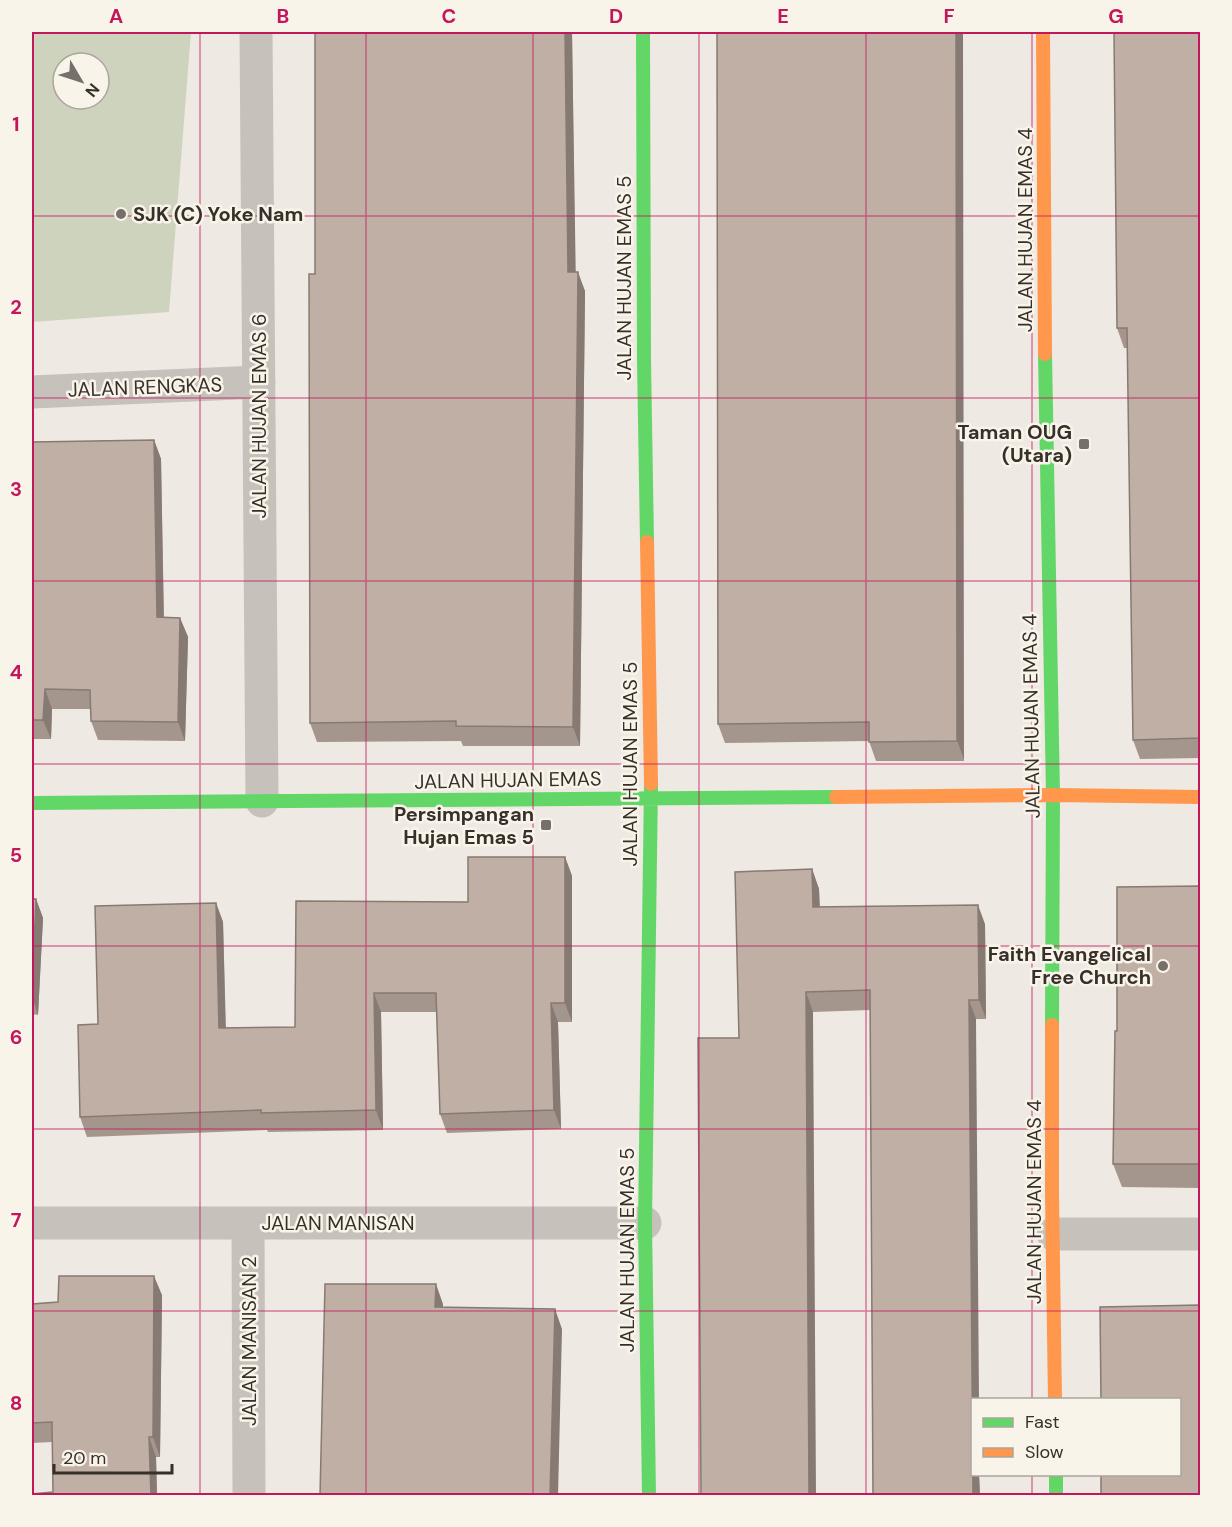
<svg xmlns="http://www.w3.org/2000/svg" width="1232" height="1527" viewBox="0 0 1232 1527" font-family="'DM Sans',sans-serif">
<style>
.green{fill:#ced3bd;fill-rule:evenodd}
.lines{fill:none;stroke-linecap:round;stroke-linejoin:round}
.street{stroke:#c7c1bb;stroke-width:33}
.fast{stroke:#63d668;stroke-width:14}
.slow{stroke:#ff974d;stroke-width:14}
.wall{fill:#a5968d}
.shaded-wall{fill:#867a73}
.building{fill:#c0afa4;stroke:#867a73;stroke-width:1.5}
.grid{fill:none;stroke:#c2185b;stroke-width:1.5;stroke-opacity:0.55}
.poi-dot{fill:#77706a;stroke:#f9f4ea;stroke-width:2}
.labels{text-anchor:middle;stroke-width:5;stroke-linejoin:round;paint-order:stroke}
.poi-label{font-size:20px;font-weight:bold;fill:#372f29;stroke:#f9f4ea;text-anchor:end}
.street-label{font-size:20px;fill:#372f29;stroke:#f9f4ea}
.neatline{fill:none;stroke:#c2185b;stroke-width:2}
.grid-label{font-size:20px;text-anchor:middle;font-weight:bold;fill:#c2185b}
</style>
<rect width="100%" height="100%" fill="#eee9e2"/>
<path class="green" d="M32,32H191L169,312L32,322ZM63,63H99V99H63Z"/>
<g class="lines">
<path class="street" d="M256,32L262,801
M32,392L259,382
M32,1223H645
M248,1223L249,1496
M1053,1234H1200"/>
<path class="fast" d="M643,32L644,360L647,542
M1045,354L1053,795L1052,1025
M32,803L836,797
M1056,1474V1496
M649,1496L645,1223L651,784"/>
<path class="slow" d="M1043,32L1045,354
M647,542L651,784
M836,797L1053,795L1200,797
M1052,1025V1195L1055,1400"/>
</g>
<path class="wall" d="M572,32L575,272L585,291L580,746H463L461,741L317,742L310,723L315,274Z
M717,32L964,761H876L869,741L725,743L718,724Z
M1200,32V758L1140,759L1133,740L1128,348H1124L1117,328Z
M154,440L161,459L164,617L180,618L188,637L185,741L98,740L91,721V709H52L51,739H32V442Z
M565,857L572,876V1022H558L561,1129L447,1133L440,1114L437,1012H381L383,1130L268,1132L267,1130L87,1137L80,1117L98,1024L216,903L223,922L226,1028L295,1027L468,902Z
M812,869L819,889L820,907L985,924L986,1019H976L972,1474H979L980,1496H873L870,1010L813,1012L739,1038Z
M1200,886V1188L1122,1187L1113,1164L1117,1031Z
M32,899H36L43,918L38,1015L32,1014Z
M162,1295L160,1457H156L157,1496H32L53,1492L52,1442L32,1443V1304Z"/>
<path class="shaded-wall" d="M565,32H572L576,291L568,272Z
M956,32H963L964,761L957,741Z
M578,272L585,291L580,746L573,727Z
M154,440L161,459L164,637L157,617Z
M180,618L188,637L185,741L178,722Z
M45,689L52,709L51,739L43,720Z
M565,857L572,876V1022L565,1003Z
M812,869L819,889L820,926L813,907Z
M36,899L43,918L38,1015L32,996Z
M216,903L223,922L226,1048L219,1028Z
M978,905L985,924L986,1019L979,1000Z
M806,992L813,1012L816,1496H809Z
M374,993L381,1012L383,1130L376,1110Z
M969,1000L976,1019L979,1400H972V1465Z
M551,1003L558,1022L561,1129L554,1110Z
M154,1276L162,1295L160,1457L153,1437Z
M436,1284L443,1304L442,1326L435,1307Z
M555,1309L562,1329L558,1496H550Z
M149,1437L156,1457L157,1496H151Z
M973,1474H979L980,1496H973Z"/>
<path class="building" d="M315,32H565L568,272H578L573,727L456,726V721L310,723L309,274H315Z
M717,32H956L957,741L869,742V722L718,724Z
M1114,32H1200V738L1133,740L1127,328H1117Z
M154,440L157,617L180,618L178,722L91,721L90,690L45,689L43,720H32V442Z
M468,857H565V1003H551L554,1110L440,1114L436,993H374L376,1110L261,1113V1110L80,1117L78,1025L98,1024L95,906L216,903L219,1028L295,1027L296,901L468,902Z
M812,869L813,907L978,905L979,1000H969L973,1496H873L870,990L806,992L809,1496H701L698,1038H739L735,872Z
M1200,886V1164H1113L1115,1031H1117V887Z
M32,899H36L32,993Z
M59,1276H154L153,1437H149L151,1496H32V1494L53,1492L52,1422L32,1423V1304L58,1302Z
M325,1284H436L435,1307L555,1309L550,1496H320Z
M1200,1305V1496H1101V1474H1179V1400H1101L1100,1307Z"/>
<path class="grid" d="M200,32V1496M366,32V1496M533,32V1496M699,32V1496M866,32V1496M1032,32V1400M32,216H1200M32,398H1200M32,581H1200M32,764H1200M32,946H1200M32,1129H1200M32,1311H1200M1032,1474V1496"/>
<g class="poi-dot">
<circle cx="121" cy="214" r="6"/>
<rect x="1078" y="438" width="12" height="12" rx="3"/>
<rect x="540" y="819" width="12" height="12" rx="3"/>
<circle cx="1163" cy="966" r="6"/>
</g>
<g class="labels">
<g class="poi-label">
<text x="133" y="221" text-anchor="start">SJK (C) Yoke Nam</text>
<text x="1072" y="439">Taman OUG<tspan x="1072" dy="23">(Utara)</tspan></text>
<text x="534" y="821">Persimpangan<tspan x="534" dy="23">Hujan Emas 5</tspan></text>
<text x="1151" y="961">Faith Evangelical<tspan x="1151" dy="23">Free Church</tspan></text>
</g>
<g class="street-label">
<text transform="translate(1025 230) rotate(-90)" y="7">JALAN HUJAN EMAS 4</text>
<text transform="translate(624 278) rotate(-90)" y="7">JALAN HUJAN EMAS 5</text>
<text transform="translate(145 387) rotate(-2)" y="7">JALAN RENGKAS</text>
<text transform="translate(259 416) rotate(-90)" y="7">JALAN HUJAN EMAS 6</text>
<text transform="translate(1031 716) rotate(-91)" y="7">JALAN HUJAN EMAS 4</text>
<text transform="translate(630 764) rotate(-90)" y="7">JALAN HUJAN EMAS 5</text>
<text transform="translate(508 780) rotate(-1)" y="7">JALAN HUJAN EMAS</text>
<text transform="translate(1034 1202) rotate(-90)" y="7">JALAN HUJAN EMAS 4</text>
<text x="338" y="1230">JALAN MANISAN</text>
<text transform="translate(627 1250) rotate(-90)" y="7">JALAN HUJAN EMAS 5</text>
<text transform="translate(249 1341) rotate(-90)" y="7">JALAN MANISAN 2</text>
</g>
</g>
<rect width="1232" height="1527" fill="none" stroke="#f9f4ea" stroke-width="66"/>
<rect x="971" y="1398" width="210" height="78" fill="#f9f4ea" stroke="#aba59d" stroke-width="1.5"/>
<rect x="983" y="1418" width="30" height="9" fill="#63d668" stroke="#aba59d" stroke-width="1.5"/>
<text x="1025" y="1428" font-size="18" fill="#372f29">Fast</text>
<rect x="983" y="1448" width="30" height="9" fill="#ff974d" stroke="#aba59d" stroke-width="1.5"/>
<text x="1025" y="1458" font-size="18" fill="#372f29">Slow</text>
<g transform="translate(81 81) rotate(129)"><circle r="28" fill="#f9f4ea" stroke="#aba59d" stroke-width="1.5"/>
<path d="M0-4.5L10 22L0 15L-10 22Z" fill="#77706a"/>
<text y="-9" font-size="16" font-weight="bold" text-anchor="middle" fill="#372f29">N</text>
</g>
<path d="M54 1464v9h118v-9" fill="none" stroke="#372f29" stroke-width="3"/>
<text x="63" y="1464" font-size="18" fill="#372f29" stroke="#f9f4ea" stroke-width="4.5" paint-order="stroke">20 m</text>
<rect x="33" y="33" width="1166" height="1461" class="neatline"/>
<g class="grid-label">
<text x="116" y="23">A</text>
<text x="283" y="23">B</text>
<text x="449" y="23">C</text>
<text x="616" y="23">D</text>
<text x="783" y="23">E</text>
<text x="949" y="23">F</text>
<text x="1116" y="23">G</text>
<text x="16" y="131">1</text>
<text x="16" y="314">2</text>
<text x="16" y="496">3</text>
<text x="16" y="679">4</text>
<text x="16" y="862">5</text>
<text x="16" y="1044">6</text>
<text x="16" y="1227">7</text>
<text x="16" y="1410">8</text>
</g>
</svg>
